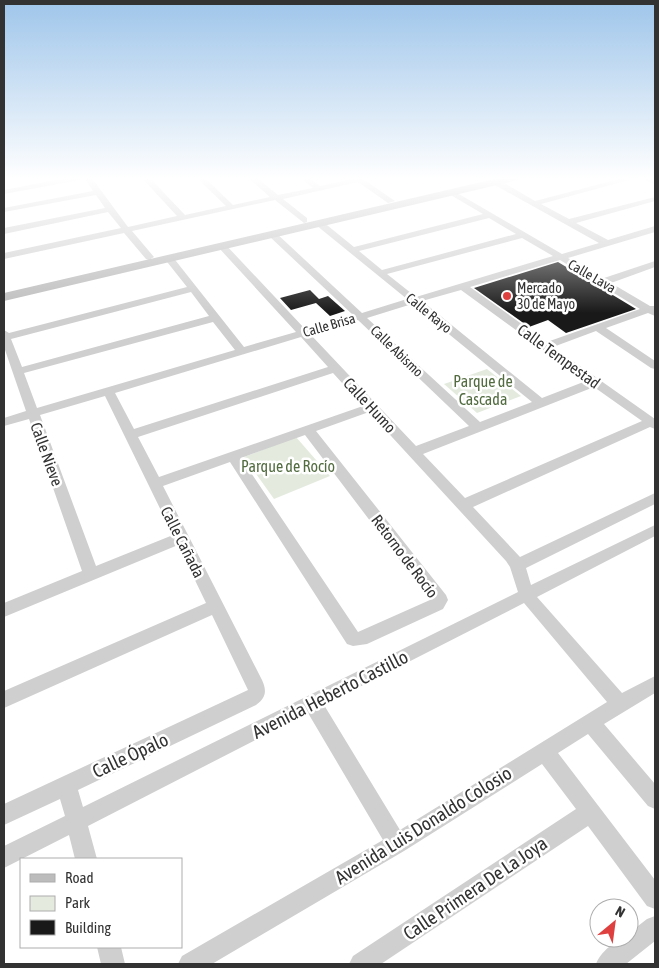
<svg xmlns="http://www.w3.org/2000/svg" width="659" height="968" viewBox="0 0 659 968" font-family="'Asap Condensed',sans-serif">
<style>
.green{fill:#e4ebde}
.building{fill:#191919}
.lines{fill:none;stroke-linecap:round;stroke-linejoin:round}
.minor{fill:#cfcfcf;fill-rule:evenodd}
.secondary{fill:#bcbcbc;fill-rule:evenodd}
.poi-dot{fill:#de403f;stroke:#fff;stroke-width:2}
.labels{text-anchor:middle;stroke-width:5;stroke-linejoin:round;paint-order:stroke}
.far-street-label{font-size:14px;fill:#323232;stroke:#fff}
.far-poi-label{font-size:14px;fill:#323232;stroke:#fff;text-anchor:start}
.street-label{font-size:16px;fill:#323232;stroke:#fff}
.park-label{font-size:16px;fill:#526c40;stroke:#fff}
.near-street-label{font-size:19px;fill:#323232;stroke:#fff}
</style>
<rect width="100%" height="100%" fill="#fff"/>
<path class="green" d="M487,369L521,396L477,413L444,384Z
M296,437L330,476L274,499L244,457Z"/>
<path class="building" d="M558,262L636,309L566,333L548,320L529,327L474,288Z
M310,290L319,299L328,296L345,311L330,316L316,303L291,310L280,298Z"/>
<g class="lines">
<path class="minor" d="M71,177H91L128,227L177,216L141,177H149L185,215L226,206L196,177H204L233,205L270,197L247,177H256L278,195L313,188L299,177H308L320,186L353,179L351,177H360L395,201L388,203L358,182L283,199L307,218V222L304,223L275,200L132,231L154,257L149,260L146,259L124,233L4,259V253L121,228L108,212L4,234V228L105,208L96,195L4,212V208L93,191L85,179L4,194V190Z
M627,177H649L655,180V185L640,177L541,204L569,219L655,197V201L576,223L608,240L655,226V232L568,258L604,278L655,261V267L611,283L650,306H655V316L648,313L606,328L655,361V369L651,368L596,331L553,347L655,419V429L650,427L473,507L520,557L655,493V504L526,568L531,585L655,525V536L537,597L622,693L655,676V693L604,724L655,784V809L648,806L588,734L558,753L655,880V909L647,906L588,826L381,964H349L353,956L576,809L542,764L404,851L212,964H178L182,956L383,840L308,713L88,826L97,859H75L69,835L4,868V846L65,816L60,799L4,825V804L248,690L212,615L4,708V691L206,603L178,545L4,617V603L82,571L29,419L4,426V418L26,411L4,347V330L9,333L187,287L164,258L169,255L172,256L244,347L296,332L219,248V244H225L305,329L353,315L269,236V232H275L362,313L407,299L316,225V221H322L354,247L483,214L449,194V190H452L562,254L599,243L493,184V180H499L535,201ZM489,218L516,234L382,270L359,251ZM522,238L553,256L416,297L387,274ZM560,260L640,309L547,342L470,287ZM461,290L586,381L542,398L422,301ZM191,292L209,316L22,367L11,339ZM412,304L532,402L480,422L367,318ZM358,320L469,426L416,446L311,335ZM213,322L235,350L37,408L24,373ZM301,337L328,367L134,429L115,393ZM333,373L363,406L159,477L138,437ZM594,387L642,421L465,498L423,454ZM105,396L173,535L96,566L40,415ZM369,412L506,561L510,567L518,592L83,807L78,790L256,705C266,698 267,691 262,680L163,486L230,462L347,644L353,646L367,644L443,609L448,600L446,595L316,431ZM305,435L430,600L358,632L241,458ZM524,603L607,702L400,830L324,705Z
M655,916V941L626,964H596C600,953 616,938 629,938V933L647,919Z
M97,947H121L125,964H101Z"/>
<path class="secondary" d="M503,177H523L518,180L4,301V293Z"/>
</g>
<linearGradient id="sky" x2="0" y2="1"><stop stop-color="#9ec5ea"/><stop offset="0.57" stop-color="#fff"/><stop offset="1" stop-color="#fff" stop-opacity="0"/></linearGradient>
<rect width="659" height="313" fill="url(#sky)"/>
<circle class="poi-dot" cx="507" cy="296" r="5"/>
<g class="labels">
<g class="far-street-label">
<text transform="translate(592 276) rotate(30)" y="5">Calle Lava</text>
<text transform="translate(429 313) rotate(39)" y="5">Calle Rayo</text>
<text transform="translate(329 325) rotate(-16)" y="5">Calle Brisa</text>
<text transform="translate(397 351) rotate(44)" y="5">Calle Abismo</text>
</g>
<g class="far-poi-label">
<text x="517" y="293">Mercado<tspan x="517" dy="16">30 de Mayo</tspan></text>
</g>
<g class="street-label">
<text transform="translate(559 356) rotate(36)" y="6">Calle Tempestad</text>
<text transform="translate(370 405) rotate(47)" y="6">Calle Humo</text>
<text transform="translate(47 454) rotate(70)" y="6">Calle Nieve</text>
<text transform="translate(183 542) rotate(63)" y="6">Calle Cañada</text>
<text transform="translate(405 556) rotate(53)" y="6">Retorno de Rocío</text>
</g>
<g class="park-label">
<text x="483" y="387">Parque de<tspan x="483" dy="18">Cascada</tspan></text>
<text x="288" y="472">Parque de Rocío</text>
</g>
<g class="near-street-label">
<text transform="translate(330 694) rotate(-27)" y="7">Avenida Heberto Castillo</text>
<text transform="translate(130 755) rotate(-25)" y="7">Calle Ópalo</text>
<text transform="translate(423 825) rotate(-32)" y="7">Avenida Luis Donaldo Colosio</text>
<text transform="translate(475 888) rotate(-34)" y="7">Calle Primera De La Joya</text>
</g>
</g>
<rect width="659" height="968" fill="none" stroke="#323232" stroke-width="10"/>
<rect x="20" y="858" width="162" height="90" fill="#ffffff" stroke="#adadad"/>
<rect x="30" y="874" width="25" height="8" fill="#bcbcbc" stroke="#adadad"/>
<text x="65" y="883" font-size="15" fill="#323232">Road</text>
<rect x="30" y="896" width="25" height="15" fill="#e4ebde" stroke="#adadad"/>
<text x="65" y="908" font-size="15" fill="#323232">Park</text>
<rect x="30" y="920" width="25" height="15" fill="#191919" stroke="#adadad"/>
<text x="65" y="933" font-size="15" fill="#323232">Building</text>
<g transform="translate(614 923) rotate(29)"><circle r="24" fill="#ffffff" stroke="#adadad"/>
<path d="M0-4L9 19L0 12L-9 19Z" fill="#de403f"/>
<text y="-8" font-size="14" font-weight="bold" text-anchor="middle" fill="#323232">N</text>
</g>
</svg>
